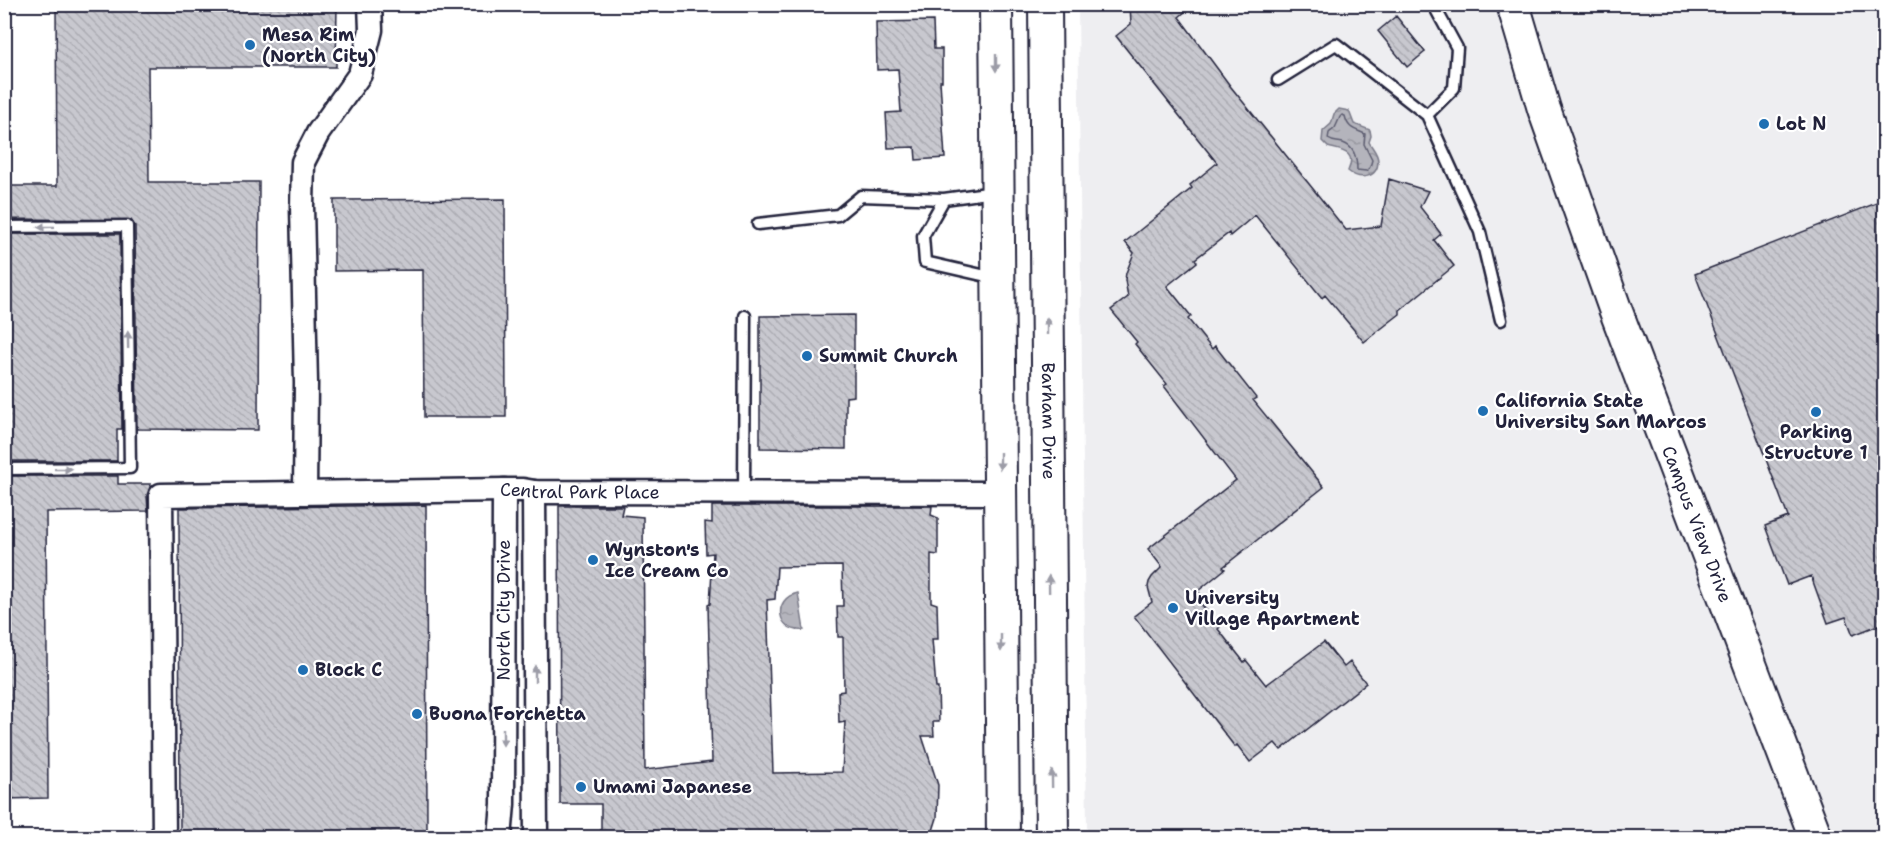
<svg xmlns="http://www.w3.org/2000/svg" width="1889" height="842" viewBox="0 0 1889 842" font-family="'Shantell Sans',sans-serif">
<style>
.built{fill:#eeeef1}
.water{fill:url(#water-ripples);stroke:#7a7a88;stroke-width:1.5}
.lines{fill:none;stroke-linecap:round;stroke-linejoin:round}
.shore{stroke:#5c5c6f;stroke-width:1.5}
.building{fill:url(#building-back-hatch);stroke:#22223b;stroke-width:1.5;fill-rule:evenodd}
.lane-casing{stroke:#22223b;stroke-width:15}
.street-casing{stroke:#22223b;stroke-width:27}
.secondary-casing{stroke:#22223b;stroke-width:36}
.lane{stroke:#fff;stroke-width:10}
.street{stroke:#fff;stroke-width:22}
.secondary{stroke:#fff;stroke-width:32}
.oneway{fill:#9c9ca7}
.poi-dot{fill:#1f6fb2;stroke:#fff;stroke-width:2}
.labels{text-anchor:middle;stroke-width:4.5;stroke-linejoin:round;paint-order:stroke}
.poi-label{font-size:18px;font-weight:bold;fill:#22223b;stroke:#fff;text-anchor:start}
.street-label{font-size:18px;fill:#22223b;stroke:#fff}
</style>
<defs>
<pattern id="water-ripples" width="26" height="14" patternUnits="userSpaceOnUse" patternTransform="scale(1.5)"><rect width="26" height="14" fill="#b4b4bc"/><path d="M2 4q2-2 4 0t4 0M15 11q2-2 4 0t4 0" fill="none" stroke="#9a9aa2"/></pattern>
<pattern id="building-back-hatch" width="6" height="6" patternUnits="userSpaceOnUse" patternTransform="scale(1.5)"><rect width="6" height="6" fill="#c8c8cf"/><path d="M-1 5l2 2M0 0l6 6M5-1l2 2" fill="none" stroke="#acacb3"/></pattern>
</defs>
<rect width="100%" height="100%" fill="#fff"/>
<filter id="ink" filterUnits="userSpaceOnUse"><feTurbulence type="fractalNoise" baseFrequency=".0167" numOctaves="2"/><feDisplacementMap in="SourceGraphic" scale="12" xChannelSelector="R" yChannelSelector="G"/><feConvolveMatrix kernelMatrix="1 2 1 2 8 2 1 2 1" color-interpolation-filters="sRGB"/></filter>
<g filter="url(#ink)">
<path class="built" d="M1078,5H1884V837H1087Z"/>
<path class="water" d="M1339,109L1349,111L1354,124L1370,130L1371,136L1369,142C1372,148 1378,153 1378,161C1378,178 1360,181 1348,171C1357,151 1342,151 1328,147L1322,141L1323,131L1331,124L1334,114Z
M798,593L804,630C776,633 772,598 798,593Z"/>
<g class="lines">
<path class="shore" d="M1342,115L1345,116C1348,129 1354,129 1365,134L1364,144L1372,160L1370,167L1366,171L1357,170C1357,159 1355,147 1343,143C1337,141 1334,143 1328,139L1329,133L1335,128L1340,117Z"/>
</g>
<path class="building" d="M56,4H337L336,67H148L149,182H259L258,430L137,429L135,226L131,220L4,219V186H57Z
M1130,4H1194L1179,17L1231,87L1346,230L1381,226L1389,179L1428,191L1420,207L1441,234L1434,240L1454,266L1400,310V314L1364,342L1325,295L1322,298L1255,215L1230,236L1229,233L1195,259L1197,262L1167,286L1191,316L1188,319L1212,349L1215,346L1256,398L1253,400L1324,487L1223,567L1225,569L1198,591L1202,596L1198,600L1220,627L1218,629L1244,662L1246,660L1266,685L1324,642L1344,667L1350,662L1366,683L1281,750L1275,743L1250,762L1237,745L1235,747L1134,616L1152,602L1148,587L1149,582L1152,577L1162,567L1148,549L1236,480L1164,386L1167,384L1135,344L1137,342L1111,310L1128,297L1125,280L1126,273L1134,253L1125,242L1192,188L1190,185L1217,163L1116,36L1131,24Z
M1396,16L1425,52L1407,67L1378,31Z
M933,21L934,49H942V81H940L945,158L916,160L915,147L888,148L886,113L901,112L898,69L877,70L876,22Z
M505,199L506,417H424L423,270L334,271V200Z
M1884,200V623L1853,635L1846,617L1828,623L1811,576L1787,585L1765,526L1788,517L1695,274Z
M4,234H120L122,429H117V461H4Z
M854,315V396L846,397V449L760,448V316Z
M4,476H118V484H151L147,495L148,511L46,512L48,798L4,799Z
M426,505L427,837H180L179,508Z
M559,506H623L621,515L643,517L645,770L712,762L708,605L710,604L713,553L706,554L705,522L712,523V506H932L931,515L938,518V555L931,554V602L937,604L938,639H932L936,688H938L939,722H933L934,736H922L938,785L937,818L931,837H893V831L761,837H601V804H560ZM842,566L843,606H837L838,637H843L844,691L838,692L839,723L845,722L842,772L773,773L767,600L775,599L777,567Z"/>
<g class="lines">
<defs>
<path id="lane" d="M1278,80L1336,44L1427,115L1480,232L1501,320
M1427,115L1454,88L1457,48L1433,4
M994,192L944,199L923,236L925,262L995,278
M758,224L838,215L861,196L944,199
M4,227L127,226L130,468L4,469
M744,493L745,316"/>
<g id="street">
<path d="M534,492L536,838"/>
<path d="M305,493L306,383L302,206L303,162L318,133L360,74L371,30L370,4"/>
<path id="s1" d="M164,838L161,495L504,490H523L534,492L1000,493"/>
<path id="s2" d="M500,838L503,804L504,490"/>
</g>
<g id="secondary">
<path d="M996,4L1003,838"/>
<path id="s3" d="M1045,4L1052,838"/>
<path id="s4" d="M1513,4L1544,109L1614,306L1816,838"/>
</g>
</defs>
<use href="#lane" class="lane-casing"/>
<use href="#street" class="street-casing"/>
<use href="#secondary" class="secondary-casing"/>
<use href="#lane" class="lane"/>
<use href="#street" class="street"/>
<use href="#secondary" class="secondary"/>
</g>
<defs><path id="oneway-solid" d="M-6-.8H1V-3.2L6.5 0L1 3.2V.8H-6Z" transform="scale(1.5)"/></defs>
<g class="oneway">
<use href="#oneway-solid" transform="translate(996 63) rotate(90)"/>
<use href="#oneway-solid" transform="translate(46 227) rotate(179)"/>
<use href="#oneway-solid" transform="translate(1047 326) rotate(-90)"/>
<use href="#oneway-solid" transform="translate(128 340) rotate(-91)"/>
<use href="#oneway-solid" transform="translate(1000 461) rotate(90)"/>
<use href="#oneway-solid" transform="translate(63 469)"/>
<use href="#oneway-solid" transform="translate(1049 584) rotate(-91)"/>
<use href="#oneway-solid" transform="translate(1001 643) rotate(90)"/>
<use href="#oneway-solid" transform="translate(535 674) rotate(-90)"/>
<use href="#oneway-solid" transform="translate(503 737) rotate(90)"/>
<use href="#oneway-solid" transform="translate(1052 779) rotate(-91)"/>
</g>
</g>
<g class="poi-dot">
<circle cx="250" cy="45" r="6"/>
<circle cx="1764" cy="124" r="6"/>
<circle cx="807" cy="356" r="6"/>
<circle cx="1483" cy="411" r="6"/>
<circle cx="1816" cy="412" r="6"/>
<circle cx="593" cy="560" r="6"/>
<circle cx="1173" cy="608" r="6"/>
<circle cx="303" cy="670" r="6"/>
<circle cx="417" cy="714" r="6"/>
<circle cx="581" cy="787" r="6"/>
</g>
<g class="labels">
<g class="poi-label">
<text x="262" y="41">Mesa Rim<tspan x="262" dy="21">(North City)</tspan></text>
<text x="1776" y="130">Lot N</text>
<text x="819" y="362">Summit Church</text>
<text x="1495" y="407">California State<tspan x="1495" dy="21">University San Marcos</tspan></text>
<text x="1816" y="438" text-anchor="middle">Parking<tspan x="1816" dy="21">Structure 1</tspan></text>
<text x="605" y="556">Wynston's<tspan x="605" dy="21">Ice Cream Co</tspan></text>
<text x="1185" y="604">University<tspan x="1185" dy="21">Village Apartment</tspan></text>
<text x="315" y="676">Block C</text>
<text x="429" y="720">Buona Forchetta</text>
<text x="593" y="793">Umami Japanese</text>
</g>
<g class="street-label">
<text dy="6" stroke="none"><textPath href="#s3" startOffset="417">Barham Drive</textPath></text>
<text dy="6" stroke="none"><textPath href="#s1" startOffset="762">Central Park Place</textPath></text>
<text dy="6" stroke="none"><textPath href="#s4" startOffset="552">Campus View Drive</textPath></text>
<text dy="6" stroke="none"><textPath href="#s2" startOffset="228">North City Drive</textPath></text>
</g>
</g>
<rect width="1889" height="842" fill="none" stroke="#fff" stroke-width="24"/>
<rect x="12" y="12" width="1865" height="818" fill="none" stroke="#22223b" stroke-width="2" filter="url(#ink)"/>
</svg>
